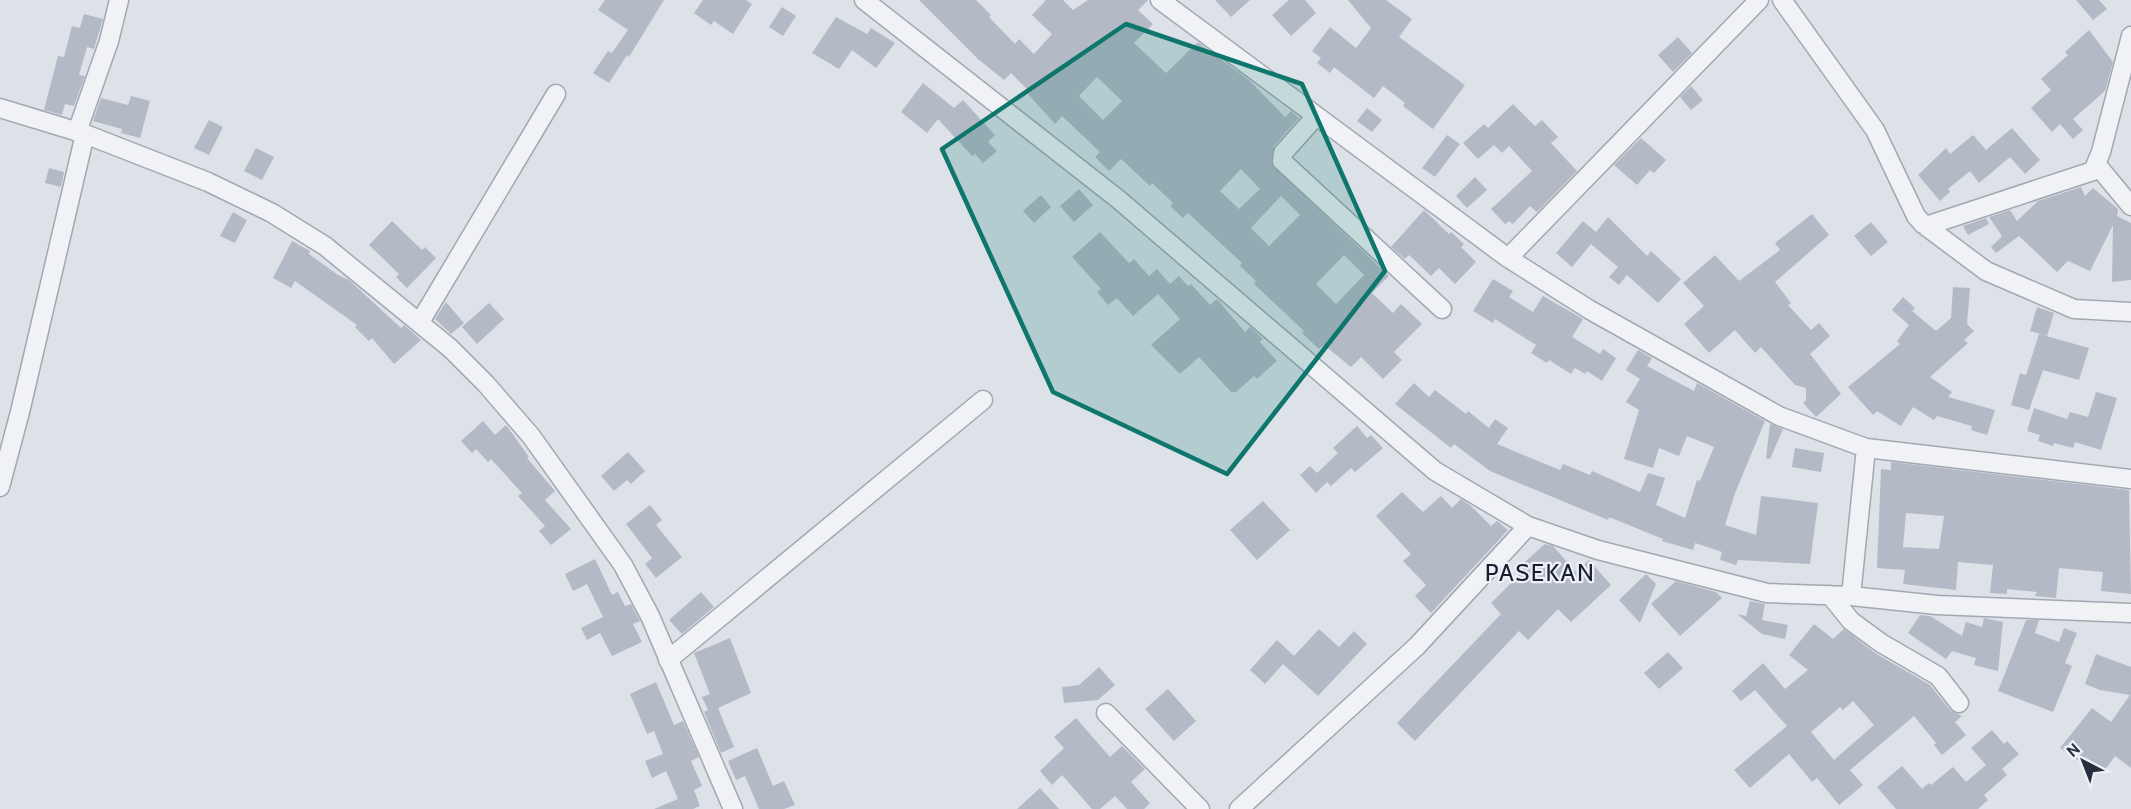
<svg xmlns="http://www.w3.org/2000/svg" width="2131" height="809" viewBox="0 0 2131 809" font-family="Cabin,sans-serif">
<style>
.building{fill:#b4bac5;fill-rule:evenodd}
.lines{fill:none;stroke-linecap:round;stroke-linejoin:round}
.street-casing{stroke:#a2a8b2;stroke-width:21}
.street{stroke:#f0f2f6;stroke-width:18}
.marked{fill:#0f766e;fill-opacity:0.2;stroke:#0f766e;stroke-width:4.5;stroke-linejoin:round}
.labels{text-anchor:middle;stroke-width:4.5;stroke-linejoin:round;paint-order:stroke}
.quarter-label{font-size:24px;letter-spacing:1.5px;fill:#181f31;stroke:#edf0f6}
</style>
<rect width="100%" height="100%" fill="#dde1e8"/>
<path class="building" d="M605,0H664L629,57L627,55L609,83L593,73L608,51L612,53L628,30L598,10Z
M703,0H746L752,4L733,34L714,21L711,25L694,13Z
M919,0H976L991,15L989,17L1015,44L1019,39L1034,54L1052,34L1032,15L1046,0H1063L1073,10L1088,0H1148L1138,10L1153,24L1134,43L1166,73L1198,42L1249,80L1285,117L1291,111L1299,118L1274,146L1272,165L1389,276L1372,293L1393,313L1401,304L1422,324L1394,352L1402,360L1383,379L1361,357L1351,367L1324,345L1319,349L1302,333L1304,331L1254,284L1256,281L1240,266L1242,263L1188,213L1183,218L1170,206L1173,203L1152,183L1150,186L1121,159L1109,171L1095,157L1100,152L1062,116L1055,124L1028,94L1030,92L1011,73L1004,80L978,59ZM1097,77L1122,101L1103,120L1079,96ZM1241,169L1260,189L1239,209L1220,191ZM1281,196L1300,215L1269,246L1251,228ZM1344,255L1364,275L1336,304L1316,284Z
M1215,0H1250L1231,17Z
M1289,0H1305L1316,13L1291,36L1272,15Z
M1348,0H1386L1412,19L1399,37L1465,85L1433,129L1403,106L1405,103L1383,86L1374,98L1334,67L1330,73L1317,63L1321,58L1312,51L1330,27L1356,48L1371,28Z
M2076,0H2099L2107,9L2093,20Z
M782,7L796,16L783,36L769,27Z
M84,14L103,19L94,49L87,47L79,75L85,76L74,106L65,104L62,115L44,110L58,56L64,57L72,26L80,28Z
M836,17L867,34L871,28L895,43L876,68L852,50L839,69L812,53Z
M2089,30L2113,62L2105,91L2073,119L2083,130L2073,139L2060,124L2052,132L2031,108L2051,90L2041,79L2068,55L2065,52Z
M1678,37L1692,53L1673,72L1658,55Z
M923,83L954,108L963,100L995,135L988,142L997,151L983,163L975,154L972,156L938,119L927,133L901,112Z
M1691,86L1703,100L1691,110L1680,97Z
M131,96L150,101L140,138L121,133L122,129L93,121L101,98L128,105Z
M1513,104L1535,126L1542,120L1558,137L1551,143L1577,171L1537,212L1530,206L1513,224L1509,221L1505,224L1491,209L1532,171L1509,146L1502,153L1494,145L1478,159L1463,143L1484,124L1488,128Z
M1367,108L1382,120L1372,132L1357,121Z
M209,120L223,127L209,155L194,148Z
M2012,128L2040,160L2025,174L2010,157L1979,183L1970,171L1948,189L1950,192L1940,201L1918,175L1946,148L1950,154L1973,135L1986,150Z
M1447,135L1460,144L1435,177L1422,168Z
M1641,138L1666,160L1654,173L1650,170L1637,185L1614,165Z
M256,148L274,157L262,180L244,171Z
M49,168L64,172L61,187L45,183Z
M1475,177L1487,190L1467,208L1456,196Z
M2081,187L2085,196L2093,188L2118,209L2117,216L2131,223V280L2112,282L2113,225L2090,271L2068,261L2057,272L2019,236L1996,253L1991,247L2002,236L1989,217L2010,210L2017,221L2038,201Z
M1079,189L1093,205L1074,222L1060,206Z
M1041,195L1051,207L1034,223L1023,211Z
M1424,210L1449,234L1451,232L1464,244L1461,247L1476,262L1455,284L1439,268L1431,276L1409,255L1405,259L1391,247Z
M233,212L247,220L235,243L220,236Z
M1812,214L1829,235L1775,282L1791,303L1788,305L1811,330L1819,323L1830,336L1810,354L1841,394L1816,417L1803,403L1806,400V388L1795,385L1761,347L1755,353L1735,330L1709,353L1684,324L1704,306L1683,283L1715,255L1739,281L1780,250L1775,243Z
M1608,217L1647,256L1651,251L1681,279L1658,303L1627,275L1619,285L1609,277L1618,267L1591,244L1572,267L1556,253L1583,221L1596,232Z
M1986,218L1989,224L1968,235L1963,226Z
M392,221L422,250L425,247L436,258L407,288L396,277L399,274L369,245Z
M1871,222L1888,242L1871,256L1854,236Z
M1100,232L1129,263L1134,259L1149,276L1157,269L1170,284L1179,276L1188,286L1191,284L1210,305L1217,299L1245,332L1250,327L1263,339L1260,342L1277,361L1257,379L1254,376L1236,392H1231L1199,357L1180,374L1151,345L1180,319L1158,294L1133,316L1117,298L1108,305L1097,292L1101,289L1072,257Z
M292,241L310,251L309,254L338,275L349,280L401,328L404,325L421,340L394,364L372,338L369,341L355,327L357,325L295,281L291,288L273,278Z
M1493,279L1513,291L1509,297L1533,312L1543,296L1583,319L1572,337L1600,354L1603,349L1616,358L1602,381L1587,371L1585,374L1575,368L1571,374L1549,360L1547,363L1531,353L1536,345L1495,319L1493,323L1473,311Z
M1953,287L1970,288L1967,324L1974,331L1964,340L1968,343L1930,377L1952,392L1948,397L1995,410L1987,435L1971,430L1972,426L1937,416L1934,420L1913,407L1901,426L1877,411L1873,415L1848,387L1900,344L1897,341L1909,325L1892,310L1903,297L1915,308L1912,311L1936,331L1951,318Z
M446,302L464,323L451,334L435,319Z
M489,303L504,319L477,344L462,327Z
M2037,307L2054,313L2047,336L2030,331Z
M2039,334L2089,348L2079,380L2043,370L2029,410L2011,405L2020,373L2026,375Z
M1638,350L1652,358L1647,366L1694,391L1697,383L1765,421L1735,493L1725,525L1756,535L1761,496L1818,503L1810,564L1738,560L1736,565L1720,560L1722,552L1695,543L1693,550L1662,541L1663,539L1609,517L1608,520L1490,471L1454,444L1451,448L1395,404L1414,383L1429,397L1435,390L1466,414L1468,411L1489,428L1495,419L1508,428L1497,444L1560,470L1563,464L1590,475L1592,471L1640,492L1648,473L1665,478L1656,505L1685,518L1697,480L1700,481L1714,447L1687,436L1679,456L1659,448L1653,468L1624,459L1639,410L1626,402L1640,379L1626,370Z
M2096,392L2117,398L2101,450L2075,442L2073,448L2054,443L2053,446L2038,441L2040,435L2027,431L2034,408L2067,419L2070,412L2088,417Z
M483,421L495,435L506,425L529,457L527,458L555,491L545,500L571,529L551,545L539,531L545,526L518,496L522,493L491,459L488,462L476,449L472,453L461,441Z
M1770,424L1783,429L1770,459L1766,458Z
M1357,426L1367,438L1371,435L1383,448L1355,472L1351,468L1331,486L1327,482L1316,493L1300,475L1310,466L1317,473L1338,453L1333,448Z
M1795,448L1824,453L1821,472L1792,467Z
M628,452L645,471L631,484L627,480L614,491L601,476Z
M1891,462L2129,490L2131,594L2101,591L2103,572L2059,568L2056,598L2035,596L2037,592L2007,589V594L1990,593L1993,565L1958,562L1956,590L1903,584L1905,570L1877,568L1881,469L1891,470ZM1906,513L1944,516L1939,549L1903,547Z
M1402,492L1423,512L1441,496L1452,508L1461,499L1471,506L1491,526L1497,521L1508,530L1431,613L1415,596L1426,585L1403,561L1411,554L1376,516Z
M1263,501L1290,530L1257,560L1230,530Z
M650,505L662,520L656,525L682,557L656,578L645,564L652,558L626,524Z
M1545,544L1553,546L1576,572L1589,560L1611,585L1571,622L1558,609L1528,640L1519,631L1415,741L1397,723L1501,614L1491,603L1522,572L1518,568Z
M595,559L612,595L618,592L625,606L631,604L640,621L633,624L642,642L612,656L600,633L587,640L581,628L603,617L587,584L573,591L565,574Z
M1646,574L1656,584L1640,623L1619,600Z
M1676,581L1716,592L1722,598L1680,636L1651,604Z
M701,592L714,607L682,634L669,620Z
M1750,601L1765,604L1762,620L1788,625L1785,639L1762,634L1737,614L1746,616Z
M1920,615L1930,616L1962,636L1966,622L1982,627L1984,618L2003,622L1998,671L1974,665L1976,658L1952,651L1946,659L1908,633Z
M2026,620H2039L2035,633L2059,642L2064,628L2077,633L2065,663L2072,666L2053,712L1998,691Z
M1814,624L1833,639L1844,629L1875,653L1930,685L1950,710L1962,716L1955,722L1966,735L1942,755L1934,745L1936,743L1914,716L1850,770L1863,785L1839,805L1817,778L1812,782L1789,754L1750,788L1734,770L1787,726L1755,690L1741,701L1732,691L1763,663L1785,689L1808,670L1789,655ZM1853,701L1874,725L1834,760L1811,732L1840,707L1843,710Z
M1319,629L1339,647L1354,631L1367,644L1318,696L1283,664L1265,684L1250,670L1277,640L1294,656Z
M730,638L751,693L718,708L734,747L721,753L704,712L708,710L702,697L710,694L694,653Z
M1668,652L1683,668L1659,689L1644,673Z
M2096,654L2131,667V768L2115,756L2105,770L2085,757L2081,762L2060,748L2092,708L2111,722L2130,695L2100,690L2085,684Z
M1099,667L1115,685L1098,700L1064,703L1062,687L1079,685Z
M656,682L674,725L683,721L699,757L691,761L702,786L694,790L700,806L693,809H654L678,799L666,771L652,778L645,761L663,754L654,731L647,734L630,694Z
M1168,689L1196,721L1174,741L1145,709Z
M1076,718L1110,757L1122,746L1145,769L1131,782L1150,803L1144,809H1127L1115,796L1100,809H1092L1062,775L1052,785L1040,771L1064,748L1054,737Z
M1992,730L2004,744L2007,741L2019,754L2002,769L2007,775L1984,795L1988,800L1978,809H1896L1877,787L1902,766L1922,789L1929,783L1931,785L1953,767L1966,782L1986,765L1971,748Z
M757,748L773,786L784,781L795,805L784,809H759L745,776L736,780L728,761Z
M1040,788L1059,809H1017Z"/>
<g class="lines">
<defs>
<path id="street" d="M864,0L1118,199L1435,471L1528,526L1598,550L1767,593L1851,596L1937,605L2131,613
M1160,0L1508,258L1590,310L1779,416L1866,448L1851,596
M1782,0L1875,130L1916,216L1923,224L1929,225L2093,171L2101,152L2131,36
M0,108L85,134
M1316,116L1283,153L1282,161L1442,309
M77,132L109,41L119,0
M2097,165L2131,206
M1923,224L1986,271L2074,309L2131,312
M1508,258L1759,0
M420,322L556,94
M1866,448L2131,479
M0,487L20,412L85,134L208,182L272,213L325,246L450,348L486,384L531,436L623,565L650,616L733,809
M1830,595L1851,621L1881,643L1938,676L1959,703
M668,660L983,400
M1106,713L1200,809
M1239,809L1417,646L1528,526"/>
</defs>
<use href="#street" class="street-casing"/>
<use href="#street" class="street"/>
</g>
<path class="marked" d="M1126,24L1302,84L1385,271L1227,474L1053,392L942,149Z"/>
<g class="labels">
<g class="quarter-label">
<text x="1540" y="581">PASEKAN</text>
</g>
</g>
<g transform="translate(2083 761) rotate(318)" stroke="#edf0f6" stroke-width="4.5" paint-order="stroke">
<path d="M0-4.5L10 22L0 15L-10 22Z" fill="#262e40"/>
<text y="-9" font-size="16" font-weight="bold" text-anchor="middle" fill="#262e40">N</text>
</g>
</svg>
